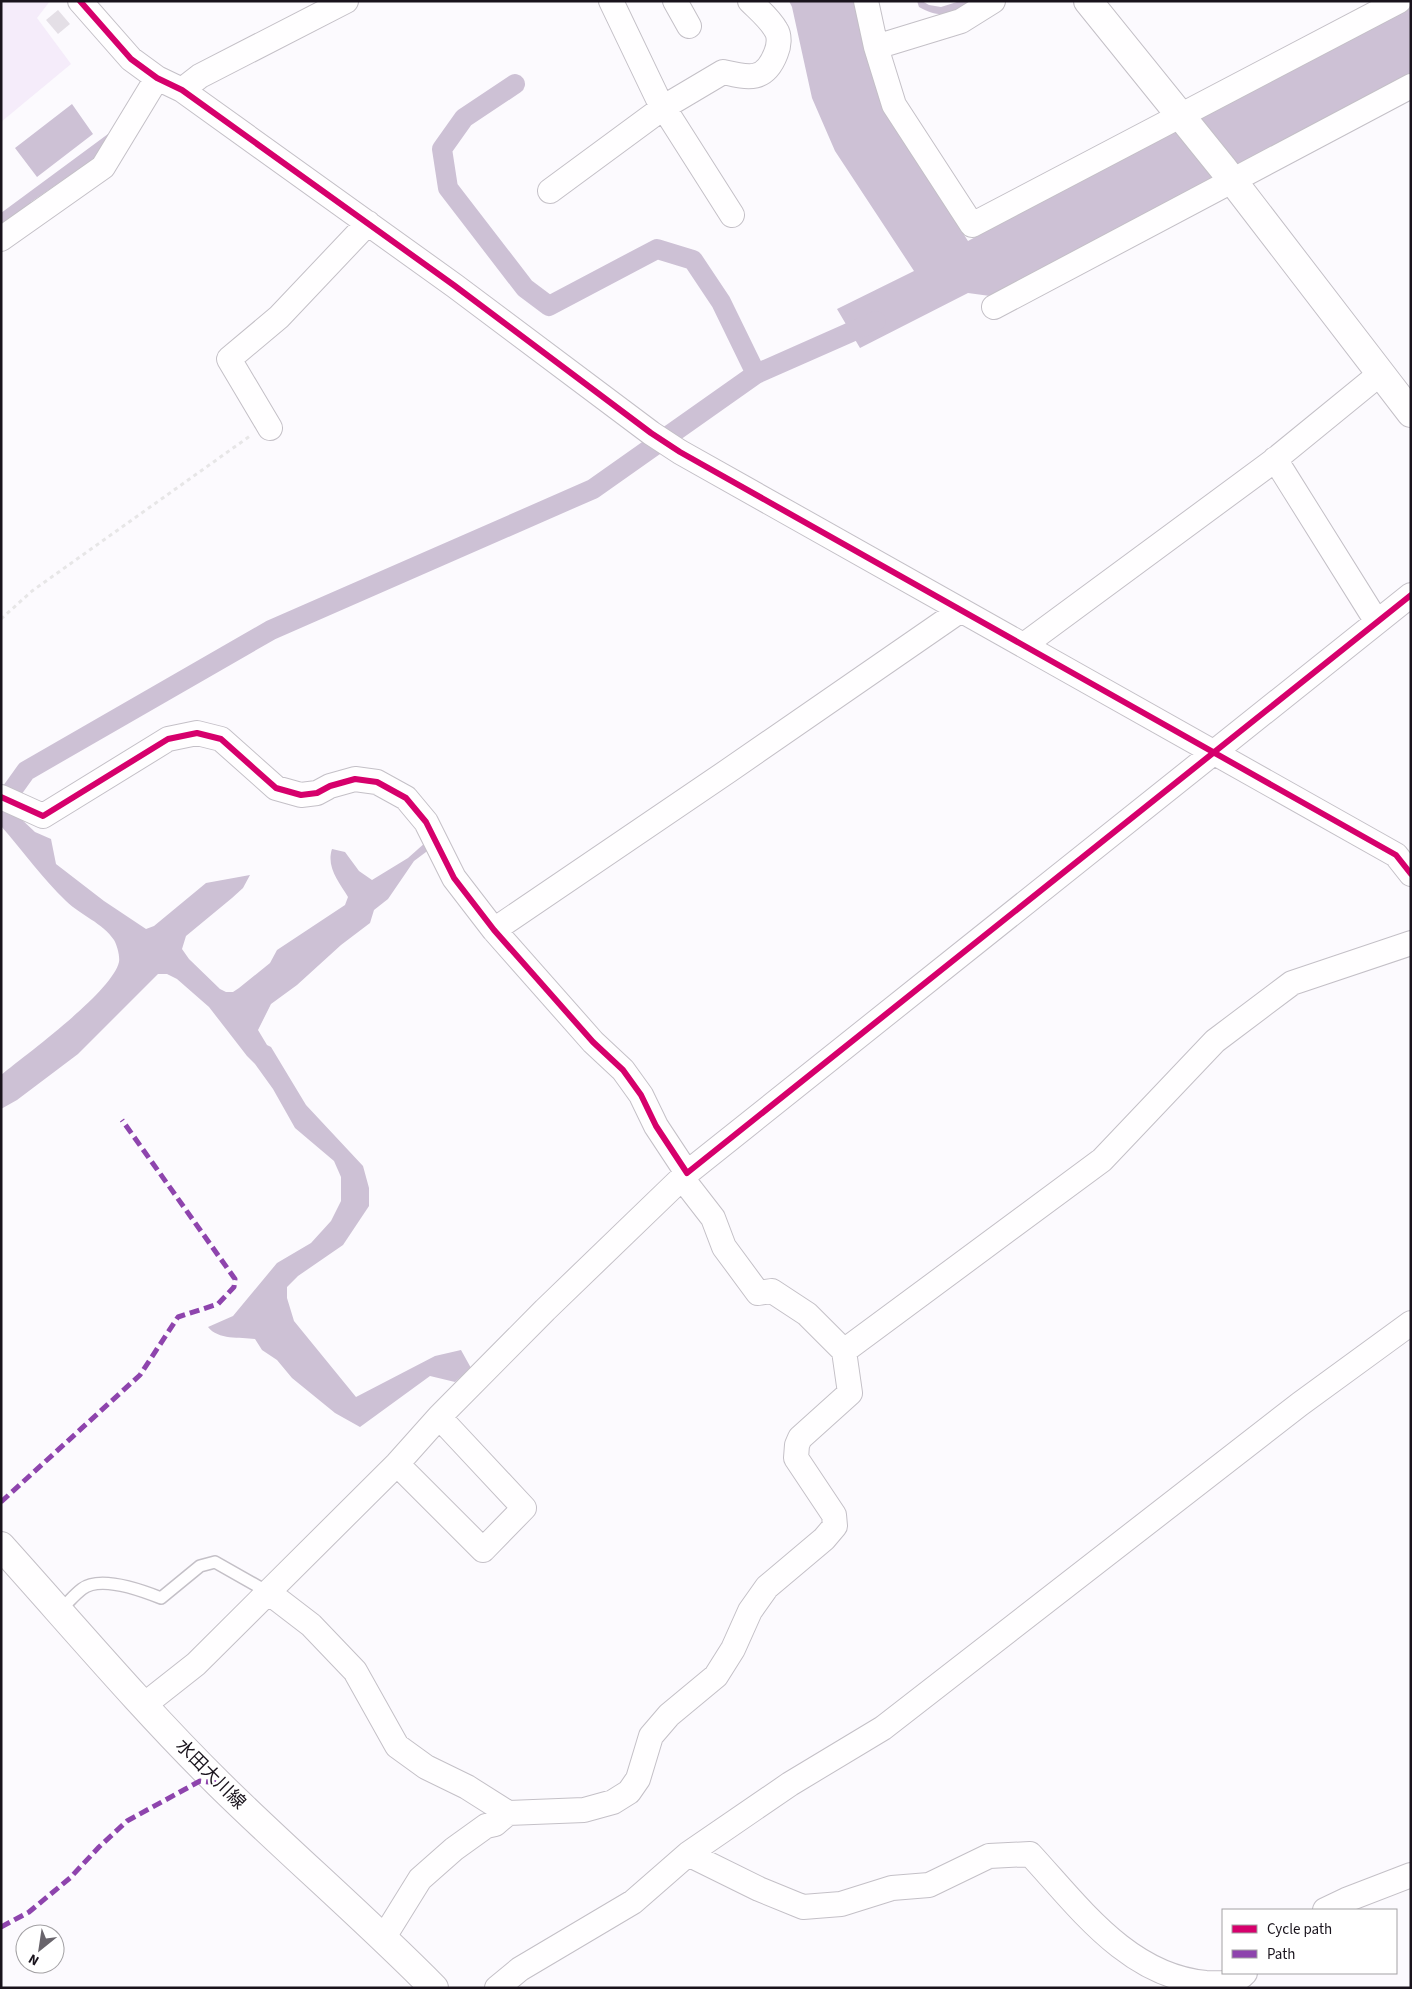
<svg xmlns="http://www.w3.org/2000/svg" width="1412" height="1989" viewBox="0 0 1412 1989" font-family="'Source Sans 3','Noto Sans JP',sans-serif">
<style>
.green{fill:#f5ecfa}
.water{fill:#cdc1d5}
.lines{fill:none;stroke-linecap:round;stroke-linejoin:round}
.canal{stroke:#cdc1d5;stroke-width:20}
.building{fill:#e4dfe6}
.service-casing{stroke:#c4c0c7;stroke-width:14}
.minor-casing{stroke:#c4c0c7;stroke-width:26}
.tertiary-casing{stroke:#c4c0c7;stroke-width:30}
.secondary-casing{stroke:#c4c0c7;stroke-width:30}
.path{stroke:#e7e6e7;stroke-width:3;stroke-dasharray:4 4;stroke-linecap:butt}
.service{stroke:#fffeff;stroke-width:11}
.minor{stroke:#fffeff;stroke-width:24}
.tertiary{stroke:#fffeff;stroke-width:28}
.secondary{stroke:#fffeff;stroke-width:28}
.quiet{stroke:#8e44ad;stroke-width:5;stroke-dasharray:10 5;stroke-linecap:butt}
.cycleway-casing{stroke:#fff;stroke-width:9}
.cycleway{stroke:#d6006c;stroke-width:6}
.labels{text-anchor:middle;stroke-width:5;stroke-linejoin:round;paint-order:stroke}
.street-label{font-size:18px;fill:#19131c;stroke:#fff}
</style>
<rect width="100%" height="100%" fill="#fcfafe"/>
<path class="green" d="M1,1H50L37,18L71,64L1,122Z"/>
<path class="water" d="M789,1H857L906,145L968,241L1411,5V74L990,296L968,293L860,348L837,309L914,271L835,151L812,98L792,7Z
M917,1H922L929,5L941,7L960,1H976C952,12 944,21 919,7Z
M72,104L93,134L37,177L15,148Z
M108,134L110,137L101,154L31,202L29,211L1,232V213Z
M1,807L19,817L35,832L51,839L56,864L104,901L146,929L154,926L206,883L250,875L243,888L232,898L186,936L182,949L189,959L220,989L226,992H233L239,988L270,963L277,950L345,905L348,897C339,882 326,867 332,849L345,852L359,871L372,880L408,858L426,842L430,849L414,861L388,899L374,910L370,923L341,945L297,985L271,1004L258,1030L267,1045L271,1047L306,1105L363,1166L369,1188V1206L343,1245L298,1276L287,1287V1298L294,1321L356,1397L435,1356L461,1350L471,1368L455,1382L430,1376L360,1427L335,1413L292,1378L277,1360L262,1350L255,1339C240,1337 218,1340 208,1327L233,1316L277,1263L311,1243L331,1221L341,1201V1177L334,1161L295,1128L273,1089L255,1064L247,1056L209,1007L177,979L167,974H158L78,1054L17,1100L1,1109V1075C28,1053 112,992 119,962C120,956 117,945 114,940C103,923 80,915 66,901C43,879 23,851 1,826Z"/>
<g class="lines">
<path class="canal" d="M515,84L464,118L442,149L448,188L525,288L549,306L657,249L693,260L721,302L756,374
M1,806L26,771L271,630L593,489L756,374L876,321"/>
</g>
<path class="building" d="M58,10L70,24L58,34L46,20Z"/>
<g class="lines">
<defs>
<path id="service" d="M59,1611C67,1604 74,1595 82,1589C100,1575 141,1590 161,1598L200,1566L215,1562L268,1592"/>
<path id="minor" d="M80,1L131,59L157,78L182,90L455,286L651,433L680,452L1396,855L1411,874
M611,1L657,97L732,215
M675,1L689,26
M866,1L876,47L894,105L972,225L1399,1
M876,47L961,21L993,1
M182,90L200,76L346,1
M550,191L664,107L723,72C749,78 765,82 776,53C779,46 780,36 776,30C770,19 759,10 750,1
M1,239L103,167L157,78
M994,307L1411,86
M270,428L229,359L279,317L368,223
M1275,459L1377,622
M1024,645L1272,462L1381,373
M1,797L43,816L168,739L197,733L221,739L276,788L301,795L317,793L330,786L355,779L377,782L406,798L426,822L454,878L494,930L593,1042L623,1070L641,1095L656,1126L687,1173L1411,595
M494,930L728,771L961,610
M682,1178L713,1218L724,1247L758,1293L772,1291L807,1314L844,1351
M397,1464L483,1550L524,1508L439,1417
M268,1592L311,1625L355,1671L397,1746L426,1767L467,1787L508,1813
M144,1705L196,1664L397,1464L439,1417L545,1310L687,1173
M688,1854L759,1889L803,1907L841,1904L892,1888L929,1885L989,1856L1030,1854C1079,1907 1128,1976 1206,1983C1221,1984 1235,1984 1245,1973
M1325,1910L1346,1900L1411,1875
M384,1937L420,1879L454,1849L486,1826L495,1824L508,1813L584,1810L613,1802L629,1792L638,1779L651,1736L669,1715L716,1676L733,1649L750,1611L767,1587L824,1539L835,1526L834,1515L796,1458L797,1445L800,1438L850,1393L844,1351L1102,1160L1215,1041L1292,983L1411,943
M497,1988L520,1969L633,1902L688,1854L790,1784L883,1728L1300,1404L1411,1323"/>
<path id="tertiary" d="M1088,1L1222,167L1411,413"/>
<path id="secondary" d="M1,1546C73,1626 143,1709 219,1784C289,1853 364,1917 434,1988"/>
</defs>
<use href="#service" class="service-casing"/>
<use href="#minor" class="minor-casing"/>
<use href="#tertiary" class="tertiary-casing"/>
<use href="#secondary" class="secondary-casing"/>
<path class="path" d="M1,619L32,591L250,436"/>
<use href="#service" class="service"/>
<use href="#minor" class="minor"/>
<use href="#tertiary" class="tertiary"/>
<use href="#secondary" class="secondary"/>
<path class="quiet" d="M1,1502L140,1375L178,1317L218,1304L234,1287L235,1279L122,1120
M1,1927L29,1912L70,1878L99,1847L127,1821L200,1781L218,1783"/>
<defs>
<path id="cycleway" d="M80,1L131,59L157,78L182,90L455,286L651,433L680,452L1396,855L1411,874
M1,797L43,816L168,739L197,733L221,739L276,788L301,795L317,793L330,786L355,779L377,782L406,798L426,822L454,878L494,930L593,1042L623,1070L641,1095L656,1126L687,1173L1411,595"/>
</defs>
<use href="#cycleway" class="cycleway-casing"/>
<use href="#cycleway" class="cycleway"/>
</g>
<g class="labels">
<g class="street-label">
<text transform="translate(211 1774) rotate(45)" y="6">水田大川線</text>
</g>
</g>
<rect width="1412" height="1989" fill="none" stroke="#19131c" stroke-width="5"/>
<rect x="1222" y="1909" width="175" height="65" fill="#ffffff" stroke="#a3a1a4"/>
<rect x="1232" y="1925" width="25" height="8" fill="#d6006c" stroke="#a3a1a4"/>
<text x="1267" y="1934" font-size="15" fill="#19131c">Cycle path</text>
<rect x="1232" y="1950" width="25" height="8" fill="#8e44ad" stroke="#a3a1a4"/>
<text x="1267" y="1959" font-size="15" fill="#19131c">Path</text>
<g transform="translate(40 1949) rotate(210)"><circle r="24" fill="#ffffff" stroke="#a3a1a4"/>
<path d="M0-4L9 19L0 12L-9 19Z" fill="#68646b"/>
<text y="-8" font-size="14" font-weight="bold" text-anchor="middle" fill="#19131c">N</text>
</g>
</svg>
